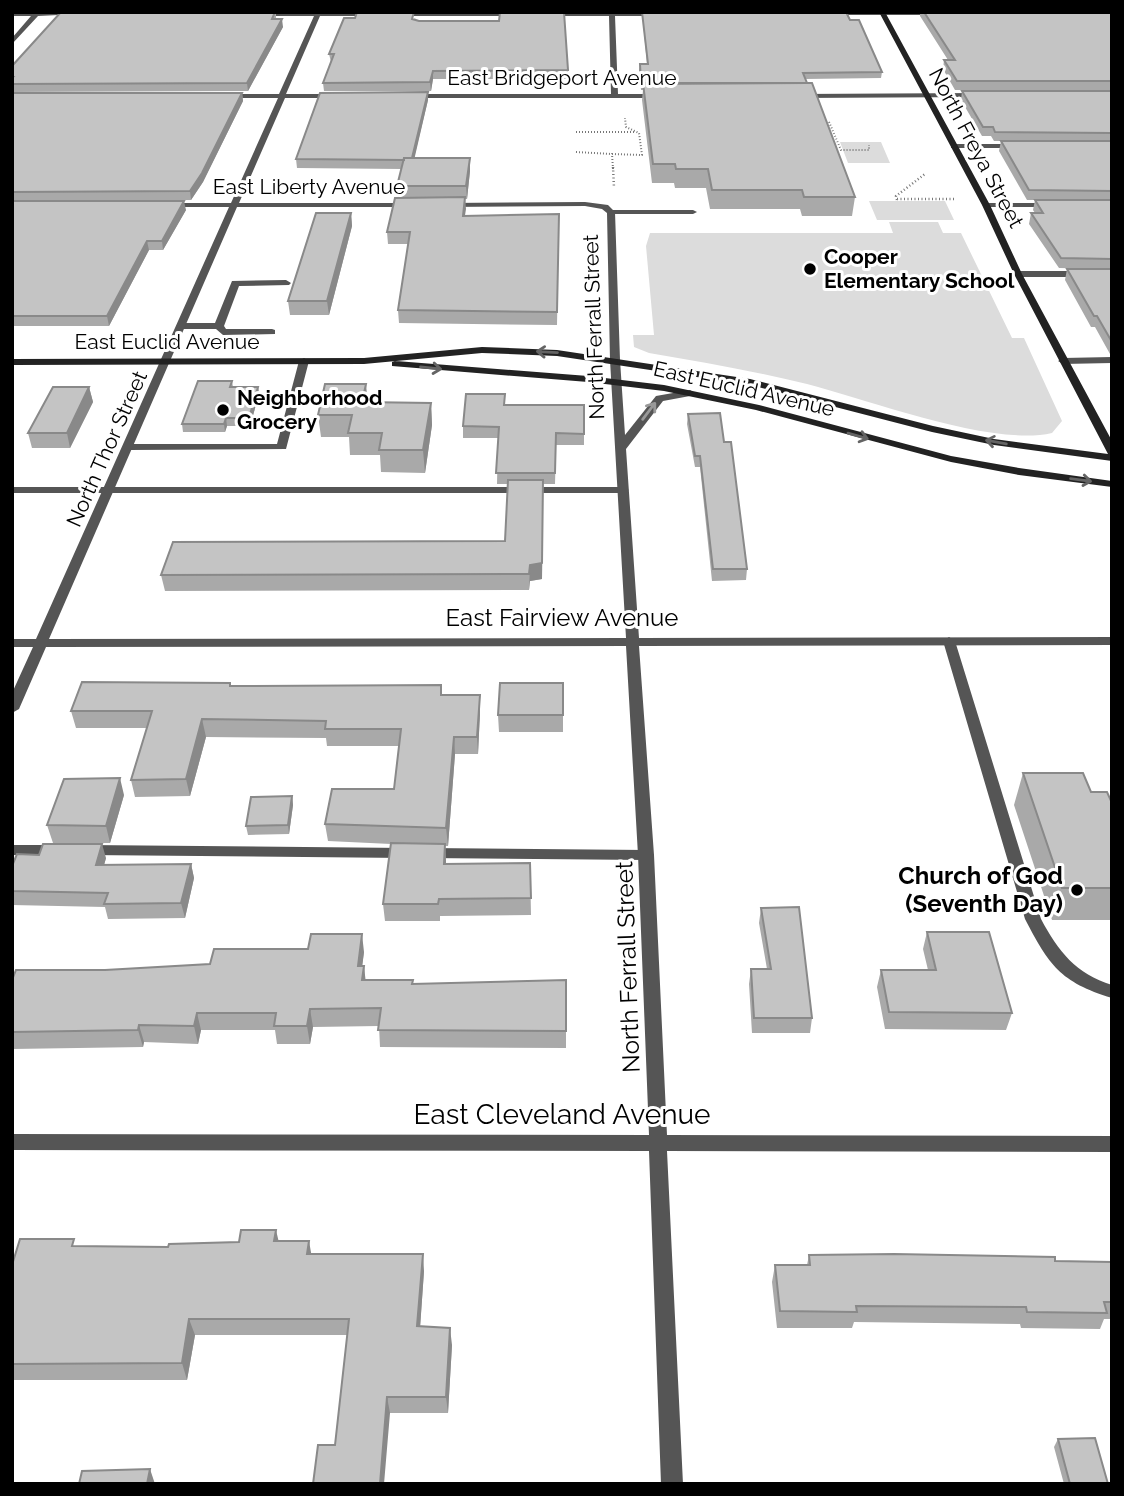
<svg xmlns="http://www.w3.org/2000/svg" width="1124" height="1496" viewBox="0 0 1124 1496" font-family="Raleway,sans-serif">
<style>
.green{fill:#dcdcdc}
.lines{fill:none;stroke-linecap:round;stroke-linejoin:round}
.path-far1{stroke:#777;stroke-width:2;stroke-dasharray:1 2;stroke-linecap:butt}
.path{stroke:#777;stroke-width:2.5;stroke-dasharray:1 2.5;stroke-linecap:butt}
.lane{fill:#555;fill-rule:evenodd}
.street{fill:#555;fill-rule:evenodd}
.secondary{fill:#222;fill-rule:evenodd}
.wall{fill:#a9a9a9}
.shaded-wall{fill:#898989}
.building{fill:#c4c4c4;stroke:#898989;stroke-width:2}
.oneway{stroke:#646464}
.oneway2{stroke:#999}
.poi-dot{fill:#000;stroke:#fff;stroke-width:2.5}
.labels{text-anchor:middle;stroke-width:6;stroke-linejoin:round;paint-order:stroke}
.far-street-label{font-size:21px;fill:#000;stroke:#fff}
.far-poi-label{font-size:21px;font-weight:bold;fill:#000;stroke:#fff;text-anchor:start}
.street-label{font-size:24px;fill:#000;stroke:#fff}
.poi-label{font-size:24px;font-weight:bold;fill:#000;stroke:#fff;text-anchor:end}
.near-street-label{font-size:28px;fill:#000;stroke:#fff}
</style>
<rect width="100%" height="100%" fill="#fff"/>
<path class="green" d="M840,142H881L890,163H848Z
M869,201H945L954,220H877Z
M889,222H938L943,233H961L1012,338H1024L1062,421L1052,433C992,447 869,400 807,384C754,371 702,362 649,353L634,347L633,335H654L646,246L650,233H893Z"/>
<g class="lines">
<path class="path-far1" d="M823,122H829L841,150H869V145
M576,132H634
M576,152L612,154
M613,169L612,154L642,155L639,133L626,127L625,118"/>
<path class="path" d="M613,167L614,188
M897,199H954
M897,200L896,196L925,174"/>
<path class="lane" d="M954,144H1019L1023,146L1019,148H951V144Z
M608,210H693L697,212L693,214H608Z
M1112,271V277H1018L1014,274L1018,271Z
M286,280L291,283L289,285L239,286L224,326L226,329H272L275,330V334L223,335L216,329H183L178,326L183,323H215L232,281Z
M304,358L309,361L286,449L129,450L124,447L129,444H277L299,361Z
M12,487H623L629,490L623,493H12Z
M949,637L955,641L1041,919C1058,951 1076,974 1112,985V998C1060,982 1049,965 1025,919L943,641Z
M12,845H60L65,846L68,850L65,854L60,855H12Z
M87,845L406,848L411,849L414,853L411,857L406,858L87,855L82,854L79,850L82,846Z
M427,848L646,850L651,851L654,855L651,859L646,860L427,858L422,857L419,853L422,849Z"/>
<path class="street" d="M12,12H77L80,14L38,16L12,44V38L31,16H12Z
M259,12L378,14L375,16H320L286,94H336L340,96L336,98H285L239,203H412L416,205L412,207H237L49,639L626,638L610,360L607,213L602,209L585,206L446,207L442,205L446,203L585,202L608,205L615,212L620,360L625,435L656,396L690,390L695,393L690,396L663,401L626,449L639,638L1112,637V645L639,646L654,855L667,1135L1112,1136V1152L667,1151L683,1484H661L649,1151L12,1150V1134L649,1135L638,855L626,646L46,647L19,709L12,713V693L33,647H12V639H36L229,207H166L162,205L166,203H231L278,98H224L220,96L224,94H279L314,16H259L256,14Z
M399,12H518L521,14L518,16H399L396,14Z
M546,12L660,13L658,16H615L618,94H662L665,98H409L405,96L409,94H611L609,16H546L543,14Z
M941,12L938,15H829L826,13Z
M980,93L983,97L798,98L794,96L798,94Z
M983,203H1051L1055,205L1051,207H986L982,205Z
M1112,357V363L1063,364L1058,361L1063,358Z"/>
<path class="secondary" d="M879,12H885L990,205L1022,274L1112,441V461L994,445L932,432L750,385L557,356L482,353L364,364L12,365V359L364,358L482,347L557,350L750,379L933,426L994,439L1108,454L1014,274L982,205Z
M396,361L588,376L664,385L759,405L951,456L1019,468L1112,481V487L1019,475L951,462L756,410L664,391L588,382L392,366V362Z"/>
</g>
<path class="wall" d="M61,12H276V19L283,27L248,91L12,92V66Z
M642,12L850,20L882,72L881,78L805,79L855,197L852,216H802L800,209H710L706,188H675L674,183H652L642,100L643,90H641L639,70L640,64H647Z
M920,12H1112V90H955L943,69L944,60H948L920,16Z
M416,18L415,19L568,70V79H433L431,91H324L323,83L331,62L329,54Z
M962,91H1112V355L1110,354L1095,327H1091L1065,280L1067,269H1108L1059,268L1029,224L1031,213H1035L1033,210L1035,200H1027L999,151L1001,141H994L991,136H982L961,100Z
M428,92V100L414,158H470V171L467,199H465V216L559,214L557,325L399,323L398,310L408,244H388L387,232L398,198L397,186L402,169L297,168L296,159Z
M12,93H242L243,101L203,182L191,200L58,201L186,210L163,250H149L109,326H12Z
M351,213L352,226L329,315H290L288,301Z
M232,381L233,387H258L259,394L250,426H227L225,432H183L182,424Z
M89,387L93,402L70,448H32L28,433Z
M368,402L431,403L432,425L425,473L381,472L380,455H350L349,437H321L318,415Z
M505,405H584V445H556L555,484H543L542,579L530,581L529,590L165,591L161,575L505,541L508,484H497L498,438H463V426Z
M688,414L724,442L747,569L746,580L712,581L700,467H695L687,424Z
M230,683L231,686L442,695H480V712L478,754H455L448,846H445L446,864L530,863L531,915L440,916V921H385L383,904L391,844L328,841L325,824L394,789L399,746H327L326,738L206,737L190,796L135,797L131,780L147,728H76L71,711Z
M563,683V732H499L498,715Z
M1023,773L1091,792L1112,803V920H1052L1014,805Z
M124,795L110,843H53L47,825Z
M292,796L293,805L289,834L248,835L246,826Z
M106,858L104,865L191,864L194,878L185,918L108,919L105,907L12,905V866Z
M761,908L812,1018L810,1033H752L749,984L751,969H767L759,923Z
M927,932L1012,1013L1006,1030L885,1029L877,987L881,970H928L923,949Z
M364,952L362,966H364L365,980H413V984L566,980V1048L380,1047L379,1026L313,1027L310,1044H277L275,1030H201L198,1044L144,1042L143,1047L12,1049V980L105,970L210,964Z
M278,1241L311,1254L424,1271L420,1327L452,1345L448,1413H390L335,1445L347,1335H195L187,1380H12V1265L76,1246L168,1247Z
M809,1255L1112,1262V1319H1104L1100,1329L1021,1328L1020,1324L854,1322L852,1328H777L772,1282L775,1265H807Z
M1058,1439L1108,1484H1064L1054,1447Z"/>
<path class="shaded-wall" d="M282,19L283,27L248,91L247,83Z
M433,71V79L431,91L430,82Z
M428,92V100L412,169L411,160Z
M242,93L243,101L203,182L191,200L190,191Z
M470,158V171L467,199L466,186Z
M465,197L466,209L463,228V216Z
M184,201L186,210L163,250L162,241Z
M351,213L352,226L329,315L327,301Z
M147,241L149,250L109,326L107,316Z
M366,384L368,406L362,402Z
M89,387L93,402L70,448L67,433Z
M258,387L259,394L250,426L249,418Z
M431,403L432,425L425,473L423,450Z
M226,418L227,426L225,432L224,424Z
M543,480L542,579L530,581L529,590L530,565Z
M480,695V712L478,754L477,737Z
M202,719L206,737L190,796L186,779Z
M454,737L455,754L448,846L446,828Z
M120,778L124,795L110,843L106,826Z
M292,796L293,805L289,834L288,825Z
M102,844L106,858L100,879L96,865Z
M445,844L446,861L445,881L444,864Z
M191,864L194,878L185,918L181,903Z
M362,934L364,952L360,984L358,966Z
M364,966L366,984L362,980Z
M310,1009L313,1027L310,1044L307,1026Z
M197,1013L201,1030L198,1044L194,1026Z
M139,1025L144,1042L143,1047L138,1030Z
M276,1230L280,1247L274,1241Z
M309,1241L312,1258L307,1254Z
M423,1254L424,1271L419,1343L417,1326Z
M189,1319L195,1335L187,1380L182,1363Z
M450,1328L452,1345L448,1413L446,1397Z
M387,1397L390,1413L384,1484H380Z
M150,1469L155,1484H147Z"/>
<path class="building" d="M61,12H275L272,19H282L247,83L12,84V78L13,77H12V66Z
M357,12H414L412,19L419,21H499L500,12H564L568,70L433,71L430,82L323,83L334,54H329L344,18H355Z
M642,12H846L850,20H859L882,72L803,73L807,83L641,84L640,64H648Z
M924,12H1112V81H957L944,60H955Z
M643,83H812L855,197H804L802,190H712L708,169H676L675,164H653Z
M962,91H1112V133L995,132L993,127H983Z
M428,92L412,158H404V160L296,159L320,93Z
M12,93H242L202,173L190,191L12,192Z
M1001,141H1112V191L1029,190Z
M404,158H470L466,186H397Z
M465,197L463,216L559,214L557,312L398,310L410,232H387L395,198Z
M1035,200H1112V259L1061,258L1031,213H1043Z
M12,201H184L162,241H147L107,316H12Z
M316,213H351L327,301H288Z
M1067,269H1112V342L1097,316H1094Z
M198,381H232L230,387H258L249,418H226L224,424H182Z
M325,384H366L362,402L431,403L423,450H379L382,433H348L352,415H318Z
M53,387H89L67,433H28Z
M466,394H505L504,405H584V434L556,433L555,473H496L499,427L463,426Z
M720,413L724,442H731L747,569H713L700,456H695L688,414Z
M508,480H543L542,563L530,565L529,574L161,575L173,542L505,541Z
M82,682L230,683V686L441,685V695H480L477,737H454L446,828L325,824L332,789H394L401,729H325L326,721L202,719L186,779L131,780L152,711H71Z
M500,683H563V715H498Z
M1023,773H1083L1091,792H1107L1112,803V888H1062Z
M120,778L106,826L47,825L64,779Z
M292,796L288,825L246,826L251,797Z
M391,843L445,844L444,864L530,863L531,898L439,899L438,904H383Z
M43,844H102L96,865L191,864L181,903L104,904L108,893L12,891V866L17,854L39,855Z
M799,907L812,1018H754L751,969H771L761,908Z
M927,932H989L1012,1013L889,1012L881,970H936Z
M311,934H362L358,966H364L362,980H413L412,984L566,980V1031L378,1030L381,1008L310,1009L307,1026H274L276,1013H197L194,1026L139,1025L138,1030L12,1032V980L16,970H105L210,964L214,949H308Z
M241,1230H276L274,1241H309L307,1254H423L417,1326L450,1328L446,1397H387L380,1484H313L318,1445H335L349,1319H189L182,1363L12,1364V1265L20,1239H74L72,1246L168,1247L169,1244L239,1242Z
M894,1254L1055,1257V1261L1112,1262V1302H1104L1107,1313L1027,1312L1026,1307L856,1306L857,1312L780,1311L775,1265H810L809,1255Z
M1095,1438L1108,1484H1070L1058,1439Z
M150,1469L147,1484H79L82,1471Z"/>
<defs><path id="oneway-shaft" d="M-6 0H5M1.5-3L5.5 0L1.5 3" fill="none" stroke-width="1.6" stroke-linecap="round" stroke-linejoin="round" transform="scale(1.75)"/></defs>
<g class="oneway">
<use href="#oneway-shaft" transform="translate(547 352) rotate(-177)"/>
<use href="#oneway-shaft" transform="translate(431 368) rotate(6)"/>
<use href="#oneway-shaft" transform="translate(858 436) rotate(16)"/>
<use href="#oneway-shaft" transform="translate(996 442) rotate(-170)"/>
<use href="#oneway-shaft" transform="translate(1081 480) rotate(7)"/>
</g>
<use class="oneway2" href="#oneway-shaft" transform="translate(649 411) rotate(-53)"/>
<g class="poi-dot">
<circle cx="810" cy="269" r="7"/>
<circle cx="223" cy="410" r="7"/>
<circle cx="1077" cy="890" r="7"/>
</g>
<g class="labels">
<g class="far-street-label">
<text x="562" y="85">East Bridgeport Avenue</text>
<text transform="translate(976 148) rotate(62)" y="7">North Freya Street</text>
<text x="309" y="194">East Liberty Avenue</text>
<text transform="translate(594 327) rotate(-92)" y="7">North Ferrall Street</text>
<text x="167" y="349">East Euclid Avenue</text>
<text transform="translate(744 389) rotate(13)" y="7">East Euclid Avenue</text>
<text transform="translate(107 449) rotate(-66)" y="7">North Thor Street</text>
</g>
<g class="far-poi-label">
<text x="824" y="264">Cooper<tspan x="824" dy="24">Elementary School</tspan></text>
<text x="237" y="405">Neighborhood<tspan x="237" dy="24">Grocery</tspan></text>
</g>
<g class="street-label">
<text x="562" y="626">East Fairview Avenue</text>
<text transform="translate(628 967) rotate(-92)" y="8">North Ferrall Street</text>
</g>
<g class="poi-label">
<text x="1063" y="884">Church of God<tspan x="1063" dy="28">(Seventh Day)</tspan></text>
</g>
<g class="near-street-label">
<text x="562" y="1124">East Cleveland Avenue</text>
</g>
</g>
<rect width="1124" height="1496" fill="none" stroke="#000000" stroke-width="28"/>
</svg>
